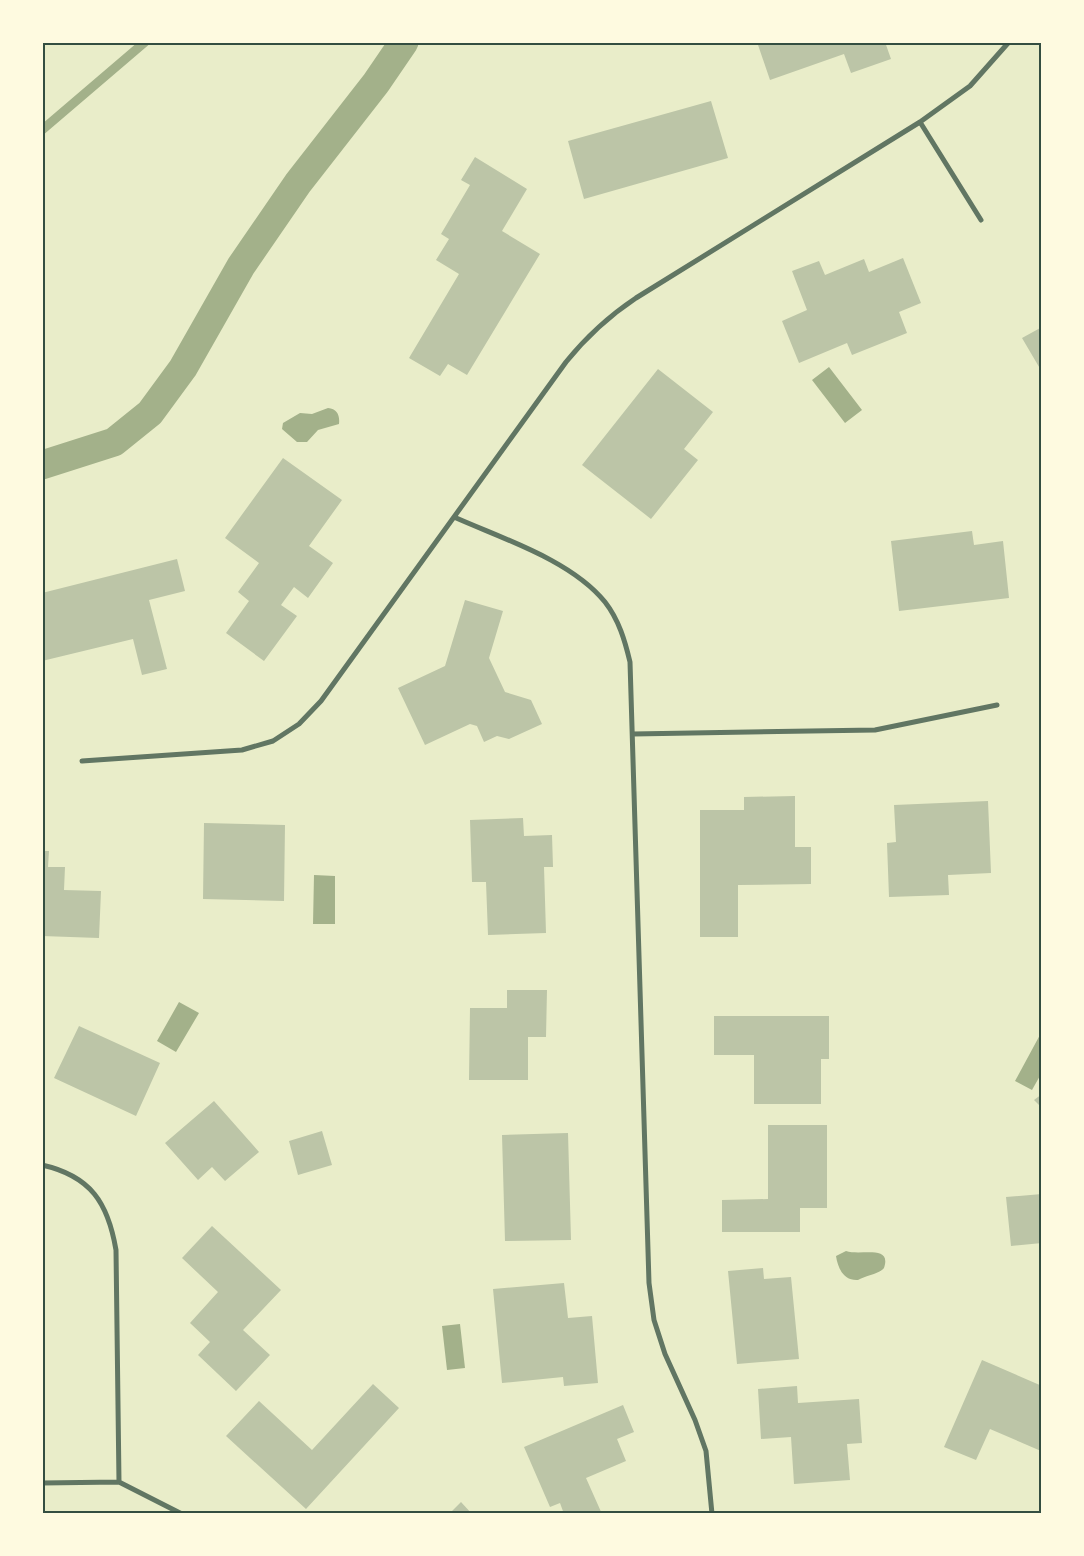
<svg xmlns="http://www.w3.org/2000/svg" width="1084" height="1556" viewBox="0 0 1084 1556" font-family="Lato,sans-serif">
<rect width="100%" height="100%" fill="#e9edc9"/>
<path fill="#a3b18a" d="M829,367l33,43 -17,13 -33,-43z
M328,408c9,1 12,7 11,16l-21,6 -11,12h-10l-15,-13 1,-6 17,-10 12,1z
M314,875l21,1v48h-22z
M179,1002l20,11 -23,39 -19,-11z
M1041,1033v41l-9,16 -17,-9z
M846,1251c15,5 46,-7 38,17 -5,6 -17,7 -26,12 -14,1 -20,-11 -22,-24z
M460,1324l5,44 -18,2 -5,-44z"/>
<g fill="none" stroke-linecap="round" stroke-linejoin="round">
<path stroke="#a3b18a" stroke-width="9" d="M42,130l103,-88"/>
<path stroke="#a3b18a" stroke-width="29" d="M42,465l72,-23 36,-29 33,-45 58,-102 57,-83 78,-100 28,-41"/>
</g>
<path fill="#bcc5a7" d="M757,42h128l6,17 -40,14 -7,-19 -74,26z
M711,101l17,57 -144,41 -16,-58z
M475,157l52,32 -25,42 38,23 -73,121 -19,-11 -8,12 -31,-18 50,-84 -23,-14 13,-21 -8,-5 29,-49 -9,-5z
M903,258l18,45 -22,9 8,21 -55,22 -5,-12 -48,20 -17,-42 25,-11 -15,-39 27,-10 6,14 39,-16 5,13z
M1042,327v45l-20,-34z
M658,369l55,43 -29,37 14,11 -47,59 -69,-54z
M283,458l59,42 -33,46 24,17 -25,35 -14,-11 -13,18 16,11 -33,45 -38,-28 23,-32 -11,-9 21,-29 -34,-25z
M972,531l2,14 29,-4 6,57 -110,13 -8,-70z
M177,559l8,32 -36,9 18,69 -25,6 -9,-36 -91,22v-68z
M465,600l38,11 -14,47 16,34 26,8 11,24 -33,15 -12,-3 -13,6 -7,-16 -7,-2 -45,21 -27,-57 47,-22z
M795,796v51h16v37l-73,1v52h-38v-127h44v-13z
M988,801l3,72 -43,2 1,20 -60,2 -2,-54 9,-1 -2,-37z
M523,818l1,18 28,-1 1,32h-9l2,66 -58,2 -2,-53h-14l-2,-62z
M204,823l81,2 -1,76 -81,-2z
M42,851h7l-1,16h17l-1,23 37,1 -2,47 -57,-2z
M507,990h40l-1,47h-18v43h-59l1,-72h37z
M714,1016h115v43h-8v45h-67v-49h-40z
M79,1026l81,37 -24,53 -82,-38z
M1042,1094v14l-8,-8z
M214,1101l45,51 -34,29 -13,-14 -14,13 -33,-37z
M768,1125h59v83h-27v24h-78v-32l46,-1z
M322,1131l10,34 -34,10 -9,-34z
M568,1133l3,107 -66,1 -3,-106z
M1042,1194v49l-31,3 -5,-49z
M212,1226l69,64 -38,40 27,25 -34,36 -38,-36 12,-13 -20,-19 28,-31 -36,-34z
M763,1268l1,11 27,-2 8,82 -62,5 -9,-93z
M564,1283l4,35 24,-2 6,67 -34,3 -1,-9 -61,6 -9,-94z
M982,1360l60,26 -1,65 -51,-22 -14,31 -32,-13z
M373,1384l26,24 -93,101 -80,-73 33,-35 53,49z
M797,1386l1,17 61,-4 3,44 -15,1 3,36 -56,4 -3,-47 -30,2 -3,-50z
M623,1405l11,27 -17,7 9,22 -40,17 16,36h-38l-4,-11 -10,4 -26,-60z
M461,1502l11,12h-23z"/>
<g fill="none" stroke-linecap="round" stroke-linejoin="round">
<path stroke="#617663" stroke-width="5" d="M920,122l61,98
M454,517c49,22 117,43 151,85 14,18 20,39 25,60l19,621 5,37 11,34 30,66 11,31 6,63
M633,734l242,-4 122,-25
M82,761l160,-11 31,-9 26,-17 22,-23 245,-339c21,-26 43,-46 70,-64l284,-176 50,-36 39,-44
M42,1165c49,11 66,38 74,85l3,232 -77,1
M119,1482l63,32"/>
</g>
<rect width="1084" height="1556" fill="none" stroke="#fefae0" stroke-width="88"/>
<rect x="44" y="44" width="996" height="1468" fill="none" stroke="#344e41" stroke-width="2"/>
</svg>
